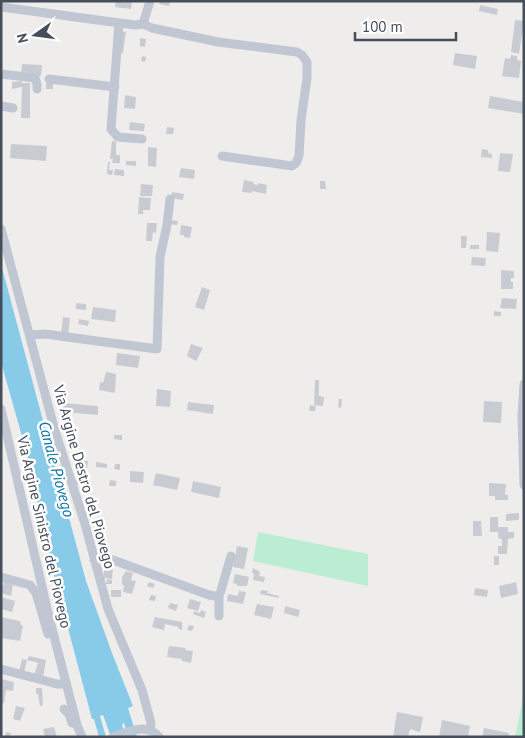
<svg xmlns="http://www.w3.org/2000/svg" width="525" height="738" viewBox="0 0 525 738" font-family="'PT Sans',sans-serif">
<rect width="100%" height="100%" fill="#efedec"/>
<path fill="#bbedd3" d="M258,532l110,22v32l-115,-25z
M524,694v43h-9z"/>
<path fill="#88cbe9" d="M1,264l85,317 26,72 21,53 -5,2 9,29h-9l-4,-14 -2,1 3,13h-14l-8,-22 -3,1 6,21h-7l-5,-18h-2l-46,-174 -19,-91 -26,-92z"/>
<path fill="#c9cbd2" d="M116,1h16l-1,8 -16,-2z
M160,1h10l-1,5 -10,-2z
M480,5l18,4 -1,6 -18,-4z
M515,20l9,1 -5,33 -8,-2z
M120,31l6,1 -3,21 -4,-1z
M140,38l6,1 -1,8 -5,-1z
M455,53l22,3 -2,13 -22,-4z
M511,55l6,1v4l4,1 -2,17 -17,-2 3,-18 5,1z
M142,56l4,1 -1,5 -4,-1z
M22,64l20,1 -1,11 -20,-1z
M22,81v2h8v35h-9l1,-31 -10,2v-7z
M46,83h7v6h-7z
M125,95l11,2 -1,12 -11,-1z
M490,96l34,6v12l-36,-6z
M130,122l15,2 -1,7 -15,-1z
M167,127l7,1 -1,6h-7z
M112,141h4v14h4v8h-8l1,-4h-3z
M11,144l36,2 -1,15 -36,-3z
M148,147l9,1 -1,19 -8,-1z
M482,149l6,1v3l4,1v4l-11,-1z
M500,153l13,1 -3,18 -12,-1z
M126,161h10v5l-10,-1z
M108,162h2l-1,8h4l-1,5 -5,-1z
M181,168l14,2 -1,9 -15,-2z
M115,169l9,1v6l-10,-1z
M244,180l10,2 -1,2 5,1v-2l9,2 -1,9 -14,-3v2l-10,-1z
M320,181h5l1,8h-6z
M141,184l12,1 -1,11h-12z
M172,192l12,2 -1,6 -12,-2z
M139,197l12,1 -1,12h-7v4h-5z
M169,220l9,1 -1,4 -9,-1z
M147,223h10l-1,10 -3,-1 -1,9h-6z
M181,225l11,2 -2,11 -6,-1v-2h-4z
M487,232l13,1 -2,19 -12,-1z
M461,236h6l-1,12h-5z
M470,245h9v4h-9z
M472,257l14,1 -1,8 -14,-1z
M501,270l13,1v7h-3v4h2v7h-12z
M202,287l8,3 -6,20 -9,-3z
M502,298l15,1 -1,10 -16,-1z
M76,303l10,1v6l-10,-1z
M93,307l23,3 -1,12 -24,-3z
M494,311l7,1v4h-7z
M63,317l7,1 -2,18 -7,-1z
M79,319l10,2 -1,5 -10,-2z
M191,344l12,4 -7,13 -9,-5z
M117,353l23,3 -2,12 -22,-3z
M106,372l10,2 -1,19 -16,-3 1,-8 3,1z
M315,380h4v16l5,1 -1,9 -9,-1z
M157,389l14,2 -1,16 -14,-1z
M339,399h3l-1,9 -3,-1z
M484,401l18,1 -1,21 -18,-1z
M188,402l26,3 -1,9 -26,-4z
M63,403l35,3v9l-36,-3z
M310,405l6,1 -1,5h-6z
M62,416l9,1 -1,13h-9z
M114,435h8v5l-8,-1z
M82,460l6,1 -4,25 -9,-1z
M96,462l11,2v4l-11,-1z
M115,464h5v6l-6,-1z
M130,471l14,1 -1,11 -13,-1z
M156,473l24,5 -3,12 -24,-5z
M110,480l6,1v5h-7z
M193,481l28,6 -2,11 -28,-6z
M489,483l17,1 -1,11h3v5h-13v-4h-6z
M519,513v7l-13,1v-7z
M490,517h8v10h10v5h6v6l-6,1 -1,15h-9v-8h4v-7l-4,-1v-6h-8z
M473,521h8l1,15h-9z
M237,546l11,2 -4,21 -11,-2z
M494,556h5v9h-5z
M105,566l8,1 -1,12 -9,-1z
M253,568l7,4 -1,4 6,1 -1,5 -11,-2 1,-6 -2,-1z
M126,571l7,2 -2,7 5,1 -4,13 -9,-2 1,-7h-2v-8z
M235,574l14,3 -2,9h-10v-2l-4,-1z
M107,579l5,1v4h-6z
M4,582l9,3 -2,11 -10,-3v-9l2,1z
M149,582l6,2 -2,4 -6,-2z
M516,582l2,12 -17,4 -2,-12z
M475,588l13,2 -1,7 -13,-2z
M111,590h10v7h-10z
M261,590l7,1 -1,2 12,3v2l-19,-4z
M239,591l7,1 -3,12 -16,-3 1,-7 10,2z
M151,595l5,1 -1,5 -6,-1z
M1,597l14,4 -3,11 -11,-3z
M190,599l11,3 -3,9 -11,-3z
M170,603l8,2 -2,6 -8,-3z
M257,604l17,3 -3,12 -17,-4z
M285,606l15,4 -2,7 -14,-4z
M201,610l5,2 -2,6 -11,-4 1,-3 6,2z
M1,617l19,4 1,4 2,1 -3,15 -19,-3z
M155,617l27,5v8l-4,-1 1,-2 -14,-3 -1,6 -12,-3z
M189,625l5,1 -2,5 -5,-1z
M169,646l17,2 -1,2 8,1 -2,12 -9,-2v-2l-15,-2z
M29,656l17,4 -3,18 -9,-2 4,-13 -11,-3z
M22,659l5,1 -3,13 -5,-1z
M1,679l13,3 -1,9 -7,-1 -2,13h-3z
M36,688h6l1,17 -3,1 -2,-12h-2z
M16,706l9,2 -5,13 -7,-2z
M397,712l26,5 -3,15 -10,-3 -2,8h-15z
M442,720l28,6 -2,11h-29z
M54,727l3,10h-12l-2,-8z
M484,728l25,5 -1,4h-26z
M6,732l5,1 -1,4h-5z"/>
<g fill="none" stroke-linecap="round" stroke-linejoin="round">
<path stroke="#c0c7d2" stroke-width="9" d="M1,7l134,18 8,-1 7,-23
M119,23l-8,106 7,8 24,2
M143,24l9,4 66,14 79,10 5,3 5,7v16l-6,42 -2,36 -3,7 -4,3 -70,-10
M1,74l34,4 2,6v5
M49,79l66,8
M1,106l12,2
M1,229l54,202 30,93 23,85 34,81 9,33 -1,6
M31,335l14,-1 112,15 3,-92 7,-32 3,-26
M524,384l-2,32 2,69
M1,409l48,208 28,108 5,12
M94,560l8,-2 11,2 96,35 10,2 12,-41
M1,577l29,8 6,8 12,41
M219,597v19
M1,669l56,15h9
M64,709l5,5 3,9
M113,737c15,-5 33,-15 46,0"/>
</g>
<g text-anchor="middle" stroke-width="5" stroke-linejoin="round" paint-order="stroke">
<g font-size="15" fill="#454e59" stroke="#fff">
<text transform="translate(84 477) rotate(74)" y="5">Via Argine Destro del Piovego</text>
<text transform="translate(44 532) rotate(77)" y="5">Via Argine Sinistro del Piovego</text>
</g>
<g font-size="16" font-style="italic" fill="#0f74a3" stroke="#fff">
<text transform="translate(57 469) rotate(75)" y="6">Canale Piovego</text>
</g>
</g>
<rect width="525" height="738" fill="none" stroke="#454e59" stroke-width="5"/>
<g transform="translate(35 35) rotate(256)" stroke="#ffffff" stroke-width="4" paint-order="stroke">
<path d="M0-4L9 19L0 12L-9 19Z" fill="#454e59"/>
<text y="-8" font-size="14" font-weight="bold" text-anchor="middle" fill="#454e59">N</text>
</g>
<path d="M355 32v8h101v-8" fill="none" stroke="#454e59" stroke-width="2.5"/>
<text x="362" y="32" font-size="15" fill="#454e59" stroke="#ffffff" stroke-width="4" paint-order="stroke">100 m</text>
</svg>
